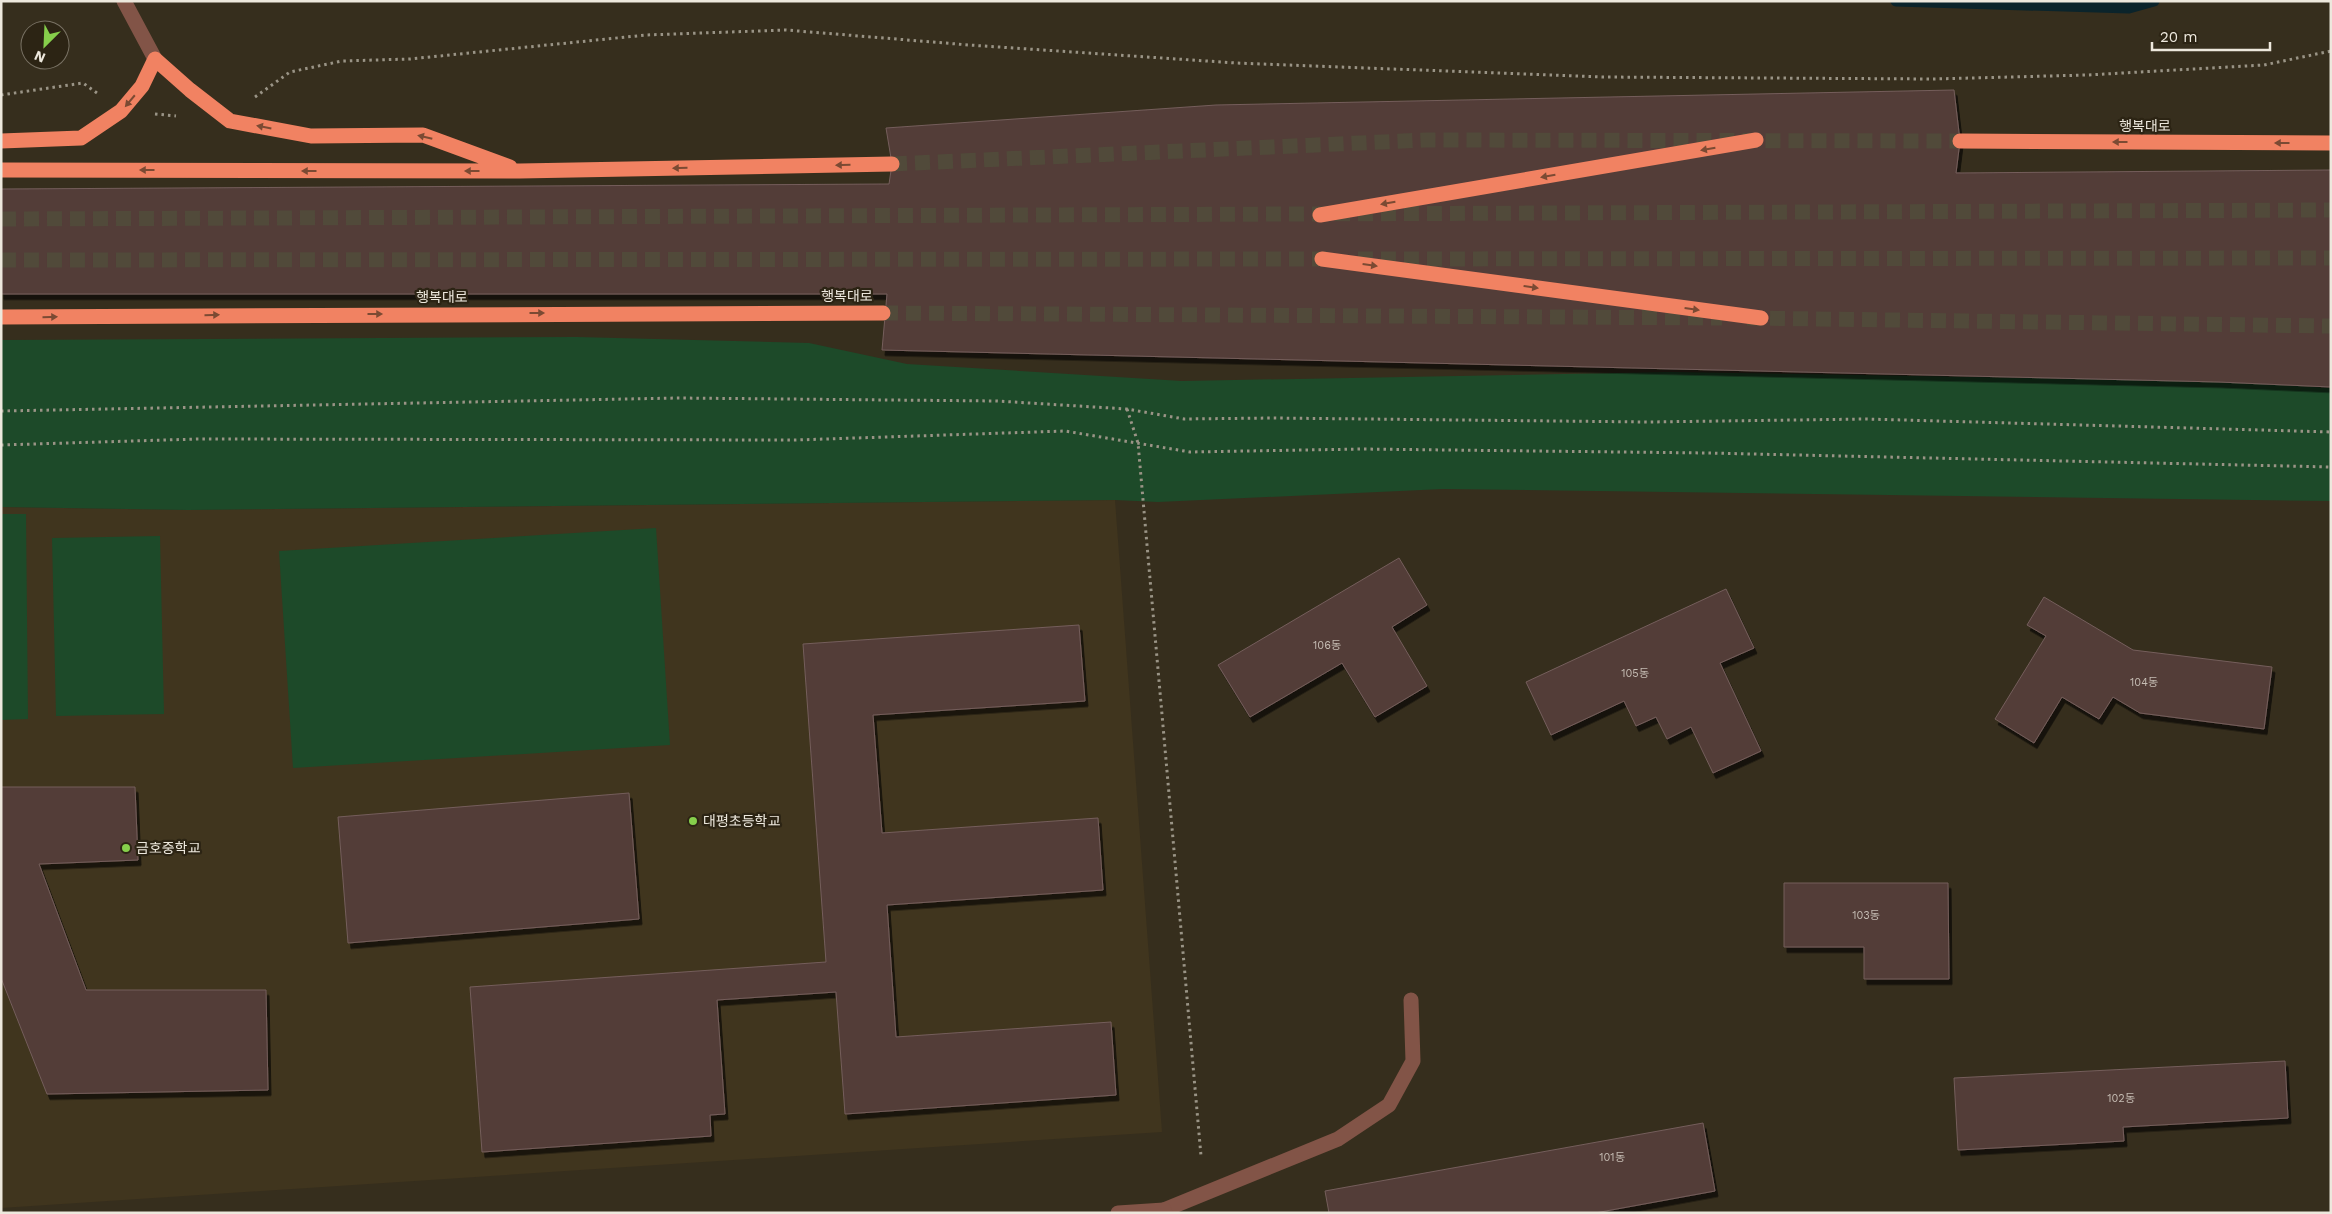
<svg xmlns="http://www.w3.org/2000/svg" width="2332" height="1214" viewBox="0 0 2332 1214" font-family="'Work Sans','Noto Sans KR',sans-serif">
<defs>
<filter id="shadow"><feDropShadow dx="3" dy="5.5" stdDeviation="0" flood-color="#0009"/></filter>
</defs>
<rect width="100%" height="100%" fill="#362e1d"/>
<path fill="#40351e" d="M1115,500l47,632 -1161,76v-701l187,3z"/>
<path fill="#1d4a29" d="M577,337l232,6 98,21 275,17 489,-9 544,9 116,7v113l-888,-12 -285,13 -43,-2 -927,10 -187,-3v-167z
M1,514h25l2,205 -27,1z
M656,528l14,217 -377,23 -14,-217z
M160,536l4,178 -108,2 -4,-178z"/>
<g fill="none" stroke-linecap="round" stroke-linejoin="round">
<path stroke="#0b242b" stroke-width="11" d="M1896,1l233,7 25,-7"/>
</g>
<path fill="#523d39" stroke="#755e5b" filter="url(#shadow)" d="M1954,90l6,51 -4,32 375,-3v217l-112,-5 -1337,-32 5,-56h-886v-105l888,-5 3,-20 -6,-36 330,-23z
M1399,558l28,47 -35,22 35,59 -52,31 -33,-54 -92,54 -32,-52z
M1726,589l28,59 -34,15 41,88 -48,22 -22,-46 -24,12 -11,-22 -20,9 -12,-25 -73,34 -25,-53z
M2044,597l89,53 139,17 -8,62 -124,-16 -27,-16 -14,22 -37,-22 -28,46 -39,-24 51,-83 -19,-11z
M1079,625l6,76 -212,14 9,118 216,-15 5,72 -216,15 9,132 215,-15 5,73 -271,19 -9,-122 -119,8 8,114 -15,1 1,21 -229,16 -12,-165 356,-25 -23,-318z
M1,787h134l3,73 -99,4 47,126h180l2,100 -221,4 -46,-116z
M629,793l10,126 -291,24 -10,-126z
M1784,883h164l1,96h-85v-32h-80z
M2285,1061l3,57 -165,9 1,14 -166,9 -4,-72z
M1703,1123l12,68 -120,22h-266l-4,-22z"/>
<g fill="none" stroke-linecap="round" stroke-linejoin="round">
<path stroke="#514a3a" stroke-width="15" stroke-dasharray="15 8" stroke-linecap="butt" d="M892,164l534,-24 534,1
M1,219l2330,-9
M1358,259l973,-1
M1,260l1334,-1
M883,313l839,5
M1747,318l584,8"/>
<path stroke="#9a9486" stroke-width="3" stroke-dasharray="2.5 4" stroke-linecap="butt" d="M1,95l82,-12 14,10
M255,97l35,-25 52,-11 68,-2 236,-24 140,-5 183,15 267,18 366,14 330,2 155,-4 177,-10 67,-14
M155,114l21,2
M1127,409l11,34 63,713
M1,411l677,-13 319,3 130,8 57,10 88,-1 377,4 218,-3 464,13
M1,445l197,-6 598,1 269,-9 125,21 172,-3 346,4 623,14"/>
<path stroke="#825447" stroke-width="15" d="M1164,1210l174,-71 51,-34 24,-44 -2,-61"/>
<path stroke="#825447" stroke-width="15" d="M124,1l31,58
M1118,1213l46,-3 1,3"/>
<path stroke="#f18262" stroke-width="15" d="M1,141l80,-3 40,-27 21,-25 13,-27 35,31 40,31 81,15 112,-1 87,32
M1960,141l371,2
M1,170l519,1 372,-7
M1320,215l436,-75
M1322,259l439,59
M1,317l882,-4"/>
</g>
<defs><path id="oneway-solid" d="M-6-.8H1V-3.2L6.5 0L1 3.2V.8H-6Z" transform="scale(1.25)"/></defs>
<g fill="#7b4a33">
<use href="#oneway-solid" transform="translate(130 101) rotate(130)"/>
<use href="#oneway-solid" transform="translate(264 127) rotate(-169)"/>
<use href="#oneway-solid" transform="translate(425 137) rotate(-167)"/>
<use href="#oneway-solid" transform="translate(2120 142) rotate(-180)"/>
<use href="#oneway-solid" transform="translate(2282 143) rotate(-180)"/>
<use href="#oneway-solid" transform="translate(1708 149) rotate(170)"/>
<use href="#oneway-solid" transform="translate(843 165) rotate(179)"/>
<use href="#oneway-solid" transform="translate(680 168) rotate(179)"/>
<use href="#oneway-solid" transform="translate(147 170) rotate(-180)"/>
<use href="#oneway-solid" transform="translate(309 171) rotate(-180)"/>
<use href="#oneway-solid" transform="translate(472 171) rotate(-180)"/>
<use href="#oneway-solid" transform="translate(1548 176) rotate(170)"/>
<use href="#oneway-solid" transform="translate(1388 203) rotate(170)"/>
<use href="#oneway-solid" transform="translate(1370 265) rotate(8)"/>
<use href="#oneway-solid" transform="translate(1531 287) rotate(8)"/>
<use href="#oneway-solid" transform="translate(1692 309) rotate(8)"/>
<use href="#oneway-solid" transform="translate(537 313)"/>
<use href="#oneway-solid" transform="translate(375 314)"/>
<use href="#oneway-solid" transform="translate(212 315) rotate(-1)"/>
<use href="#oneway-solid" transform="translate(50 317) rotate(-1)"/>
</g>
<g fill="#86cf4b" stroke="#2c2414" stroke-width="2">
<circle cx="693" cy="821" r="5"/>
<circle cx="126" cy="848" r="5"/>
</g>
<g text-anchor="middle" stroke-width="4.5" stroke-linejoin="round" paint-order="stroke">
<g font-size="11" fill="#c6bdb4">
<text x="1327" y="649">106동</text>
<text x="1635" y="677">105동</text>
<text x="2144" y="686">104동</text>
<text x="1866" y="919">103동</text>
<text x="2121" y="1102">102동</text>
<text x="1612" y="1161">101동</text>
</g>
<g font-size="14" fill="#ede8dd" stroke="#2c2414">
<text x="2145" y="131">행복대로</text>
<text x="847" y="301">행복대로</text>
<text x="442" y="302">행복대로</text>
</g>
<g font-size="14" fill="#ede8dd" stroke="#2c2414" text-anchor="start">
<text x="703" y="826">대평초등학교</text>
<text x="136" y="853">금호중학교</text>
</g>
</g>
<rect width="2332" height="1214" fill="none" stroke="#ede8dd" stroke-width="5"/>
<g transform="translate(45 45) rotate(204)"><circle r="24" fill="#2c2414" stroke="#797264"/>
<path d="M0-4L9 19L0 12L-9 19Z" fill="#86cf4b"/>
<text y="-8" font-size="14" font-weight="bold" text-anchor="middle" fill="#ede8dd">N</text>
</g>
<path d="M2152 42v8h118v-8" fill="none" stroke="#ede8dd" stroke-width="2.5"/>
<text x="2160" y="42" font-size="15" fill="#ede8dd" stroke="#2c2414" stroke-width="4" paint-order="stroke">20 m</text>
</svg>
